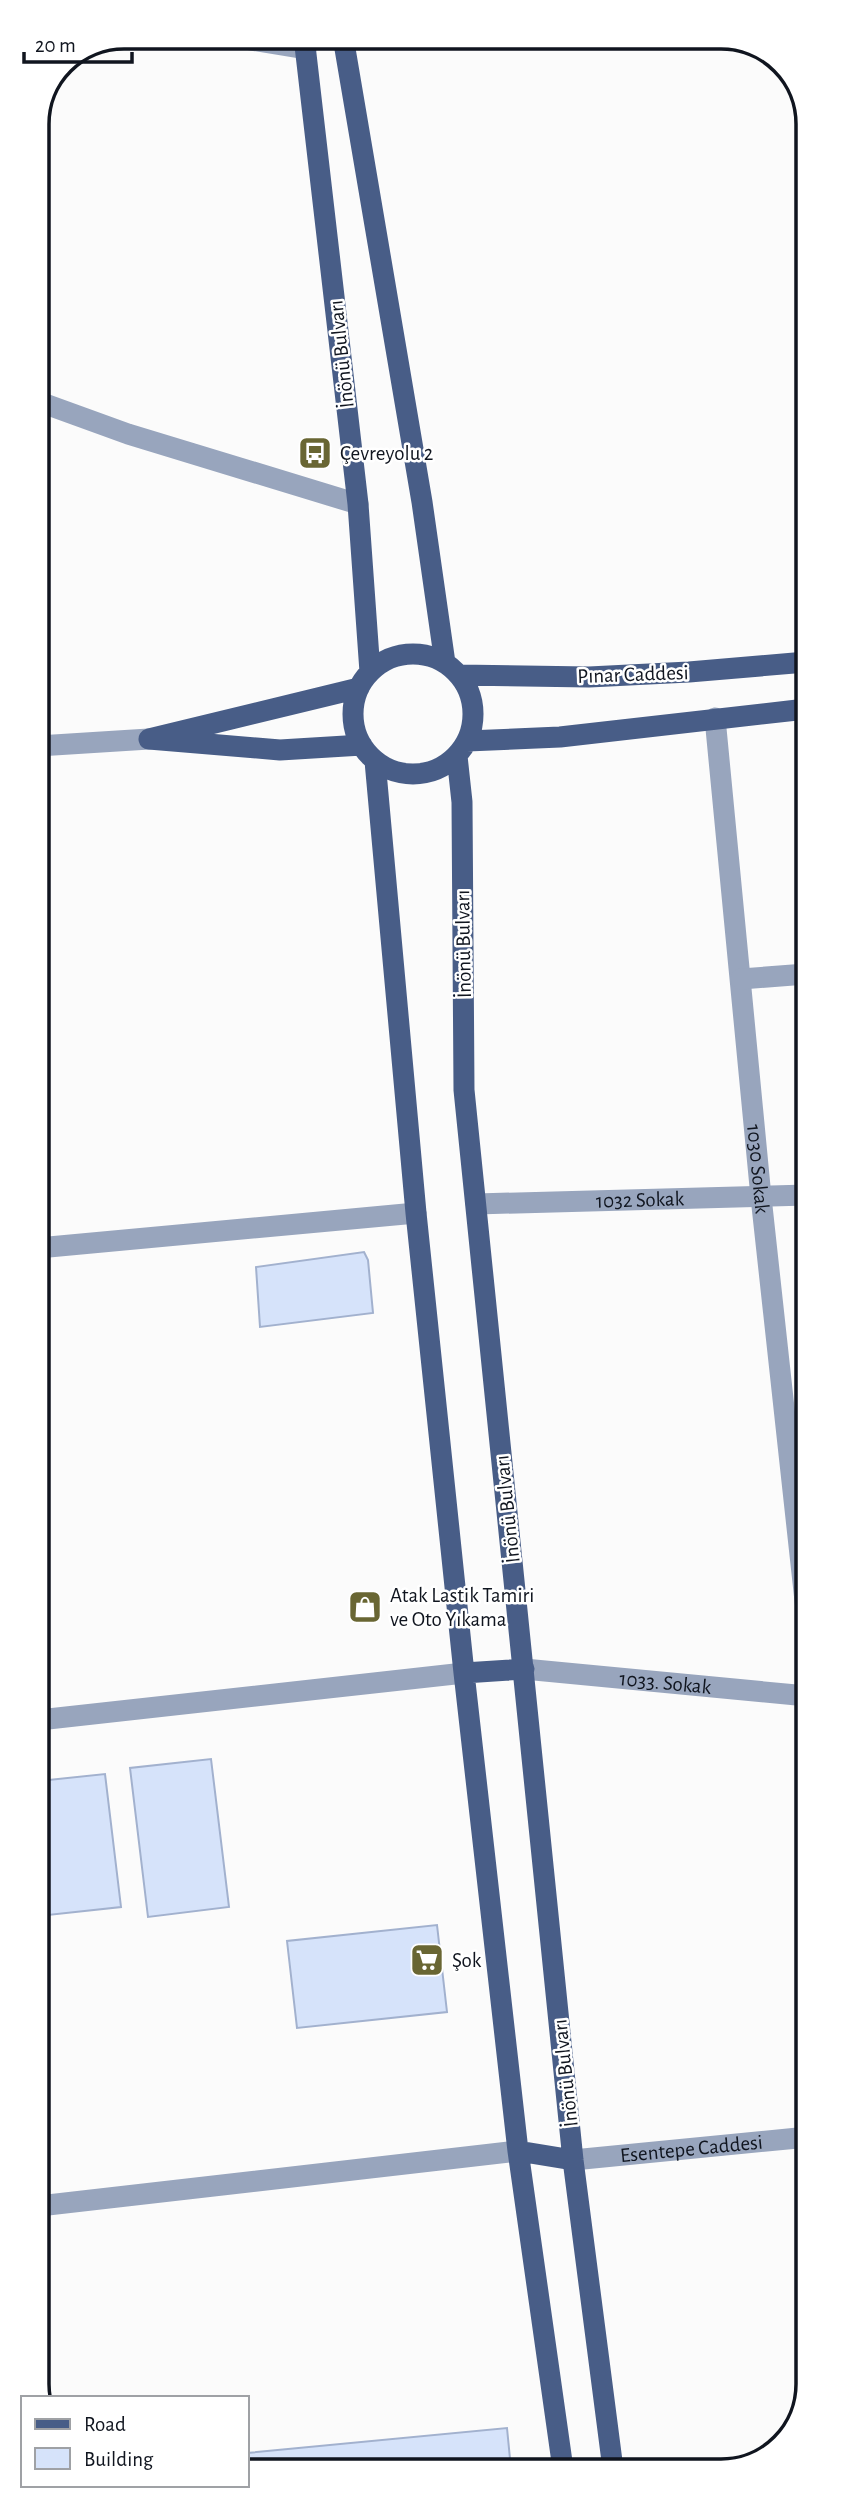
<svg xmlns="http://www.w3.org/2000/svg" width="845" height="2508" viewBox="0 0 845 2508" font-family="'Alegreya Sans',sans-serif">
<rect width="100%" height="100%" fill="#fbfbfb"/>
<path fill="#d6e3fa" stroke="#a2b1ce" stroke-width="2" d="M364,1252l4,8 5,53 -113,14 -4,-60z
M211,1759l18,148 -81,10 -18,-149z
M105,1774l16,133 -82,9v-135z
M437,1925l10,87 -150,16 -10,-87z
M507,2428l4,41 -264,1v-17z"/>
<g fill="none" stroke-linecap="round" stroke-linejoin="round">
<g stroke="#98a5bd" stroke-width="21">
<path d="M233,37l73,12"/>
<path d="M37,401l91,33 230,70"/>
<path id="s1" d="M715,718l46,479 46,422"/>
<path d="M38,746l111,-7"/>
<path d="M741,979l65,-5"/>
<path id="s2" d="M476,1204l331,-9"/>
<path d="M38,1248l378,-35"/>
<path id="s3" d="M524,1669l283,27"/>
<path d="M39,1720l425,-47"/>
<path id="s4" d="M573,2160l235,-23"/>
<path d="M39,2206l479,-55"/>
</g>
<path stroke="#485d87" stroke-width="21" d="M304,37l54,467 12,168
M343,37l79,465 23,161
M353 714a60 60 0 1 1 120 0a60 60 0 1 1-120 0Z
M459,675l130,2 100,-5 117,-10
M359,688l-210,51 131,11 82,-5
M467,741l93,-4 246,-28
M457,756l5,46 2,288 109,1070 40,309
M375,761l41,452 48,460 54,478 45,318
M464,1673l60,-4
M518,2151l55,9"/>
</g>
<defs>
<symbol id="bus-square" viewBox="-11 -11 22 22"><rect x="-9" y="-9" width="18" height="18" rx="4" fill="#696633" stroke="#fff"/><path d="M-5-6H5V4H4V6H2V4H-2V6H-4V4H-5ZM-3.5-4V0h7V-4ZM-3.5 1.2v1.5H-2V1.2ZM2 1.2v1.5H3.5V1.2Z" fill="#fff"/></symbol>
<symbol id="shop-square" viewBox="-11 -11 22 22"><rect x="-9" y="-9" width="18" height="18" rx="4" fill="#696633" stroke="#fff"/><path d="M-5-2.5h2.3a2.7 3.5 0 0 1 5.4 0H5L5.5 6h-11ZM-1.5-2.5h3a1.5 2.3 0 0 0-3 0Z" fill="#fff"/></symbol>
<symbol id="supermarket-square" viewBox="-11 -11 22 22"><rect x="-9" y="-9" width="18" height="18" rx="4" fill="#696633" stroke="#fff"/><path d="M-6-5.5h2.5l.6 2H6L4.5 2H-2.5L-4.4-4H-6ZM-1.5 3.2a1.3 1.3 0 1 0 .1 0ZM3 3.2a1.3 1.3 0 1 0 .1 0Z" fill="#fff"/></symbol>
</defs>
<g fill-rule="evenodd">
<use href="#bus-square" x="296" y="434" width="38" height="38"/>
<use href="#shop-square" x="346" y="1588" width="38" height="38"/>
<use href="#supermarket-square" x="408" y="1941" width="38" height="38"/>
</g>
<g text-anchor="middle" stroke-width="5" stroke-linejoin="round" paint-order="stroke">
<g font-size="21" fill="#10151f" stroke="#fff">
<text transform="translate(341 354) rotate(-96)" y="7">İnönü Bulvarı</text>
<text transform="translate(633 674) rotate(-2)" y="7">Pınar Caddesi</text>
<text transform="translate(463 944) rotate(-91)" y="7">İnönü Bulvarı</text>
<text dy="7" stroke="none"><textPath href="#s1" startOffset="453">1030 Sokak</textPath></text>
<text dy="7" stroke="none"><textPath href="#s2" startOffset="164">1032 Sokak</textPath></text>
<text transform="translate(507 1509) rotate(-96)" y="7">İnönü Bulvarı</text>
<text dy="7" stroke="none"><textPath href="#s3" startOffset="142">1033. Sokak</textPath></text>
<text transform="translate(565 2073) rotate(-96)" y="7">İnönü Bulvarı</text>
<text dy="7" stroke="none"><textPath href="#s4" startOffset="119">Esentepe Caddesi</textPath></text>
</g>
<g font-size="21" fill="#10151f" stroke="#fff" text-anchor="start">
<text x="340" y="460">Çevreyolu 2</text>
<text x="390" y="1602">Atak Lastik Tamiri<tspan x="390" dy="24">ve Oto Yıkama</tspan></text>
<text x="452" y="1967">Şok</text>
</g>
</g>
<path d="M0 0H845V2508H0ZM124 49H721A75 75 0 0 1 796 124V2384A75 75 0 0 1 721 2459H124A75 75 0 0 1 49 2384V124A75 75 0 0 1 124 49Z" fill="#fff" fill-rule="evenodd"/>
<path fill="none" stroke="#10151f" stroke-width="3.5" d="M124 49H721A75 75 0 0 1 796 124V2384A75 75 0 0 1 721 2459H124A75 75 0 0 1 49 2384V124A75 75 0 0 1 124 49Z"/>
<rect x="21" y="2396" width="228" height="91" fill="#ffffff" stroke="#9fa1a5" stroke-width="2"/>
<rect x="35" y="2419" width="35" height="10" fill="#485d87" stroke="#9fa1a5" stroke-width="2"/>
<text x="84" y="2431" font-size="21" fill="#10151f">Road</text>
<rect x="35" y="2448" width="35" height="21" fill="#d6e3fa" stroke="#9fa1a5" stroke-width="2"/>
<text x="84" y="2466" font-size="21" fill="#10151f">Building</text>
<path d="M24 52v10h108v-10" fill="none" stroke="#10151f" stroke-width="3.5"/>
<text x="35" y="52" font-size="21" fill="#10151f" stroke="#ffffff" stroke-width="5" paint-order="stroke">20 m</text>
</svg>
